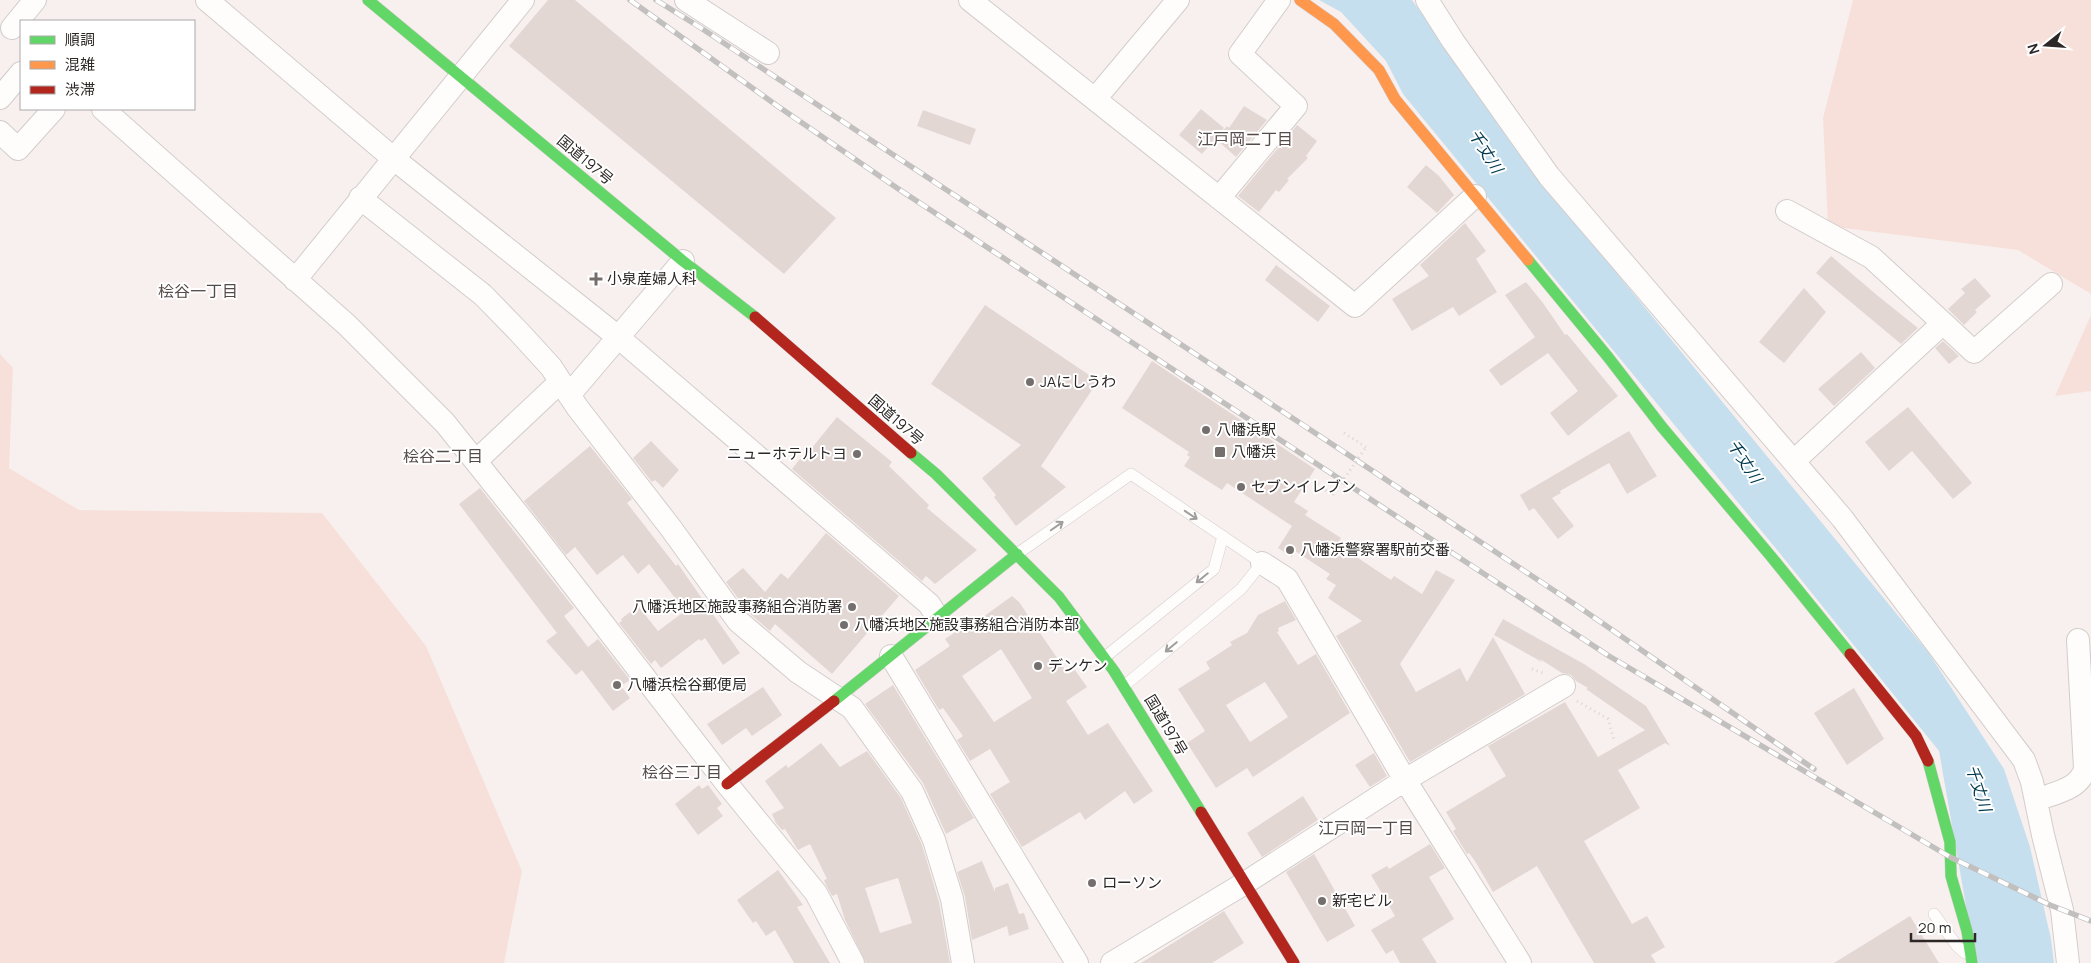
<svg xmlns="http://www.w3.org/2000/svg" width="2091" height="963" viewBox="0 0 2091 963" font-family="Manrope,'Noto Sans JP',sans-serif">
<rect width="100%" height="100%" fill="#f8f0ee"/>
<path fill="#f7e0da" d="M1853,0h238v294l-73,-44 -190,-24 -5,-108z
M2091,315v76l-36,5z
M0,354l13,14 -4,100 70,42 243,3 104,133 96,225 -18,92h-504z"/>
<path fill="#c5dfee" d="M1319,0h93l124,175 392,477 76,117 26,78 21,92 3,24h-78l-37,-212 -157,-195 -379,-462 -17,-33 -45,-49z"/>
<path fill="#e3d7d4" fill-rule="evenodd" d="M548,0h27l261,218 -52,56 -275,-228z
M1244,106l23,14 -31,37 -20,-18 11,-13 2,2z
M1201,109l23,19 -22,26 -23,-19z
M923,110l53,19 -6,16 -53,-19z
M1297,125l20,16 -11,15 2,2 -21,21 2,1 -10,12 -3,-2 -17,22 -21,-16z
M1426,165l13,11 15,19 -17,18 -30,-26z
M1465,223l21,28 -10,8 21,33 -38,24 -6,-9 -41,24 -20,-32 37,-23 -9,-11z
M1831,256l47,40 40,32 -17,16 -85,-71z
M1276,265l54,41 -12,16 -53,-42z
M1975,278l16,18 -16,14 2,2 -13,13 -16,-16 17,-16 -4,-4z
M1526,282l17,21 22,32 2,-1 51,62 -50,40 -18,-23 28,-22 -30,-38 -47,33 -12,-16 46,-33 -30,-42z
M1804,288l22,24 -42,51 -25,-21z
M985,305l113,76 -57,85 25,21 -50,39 -22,-29 2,-2 -14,-17 39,-33 -90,-61z
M1943,341l16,15 -10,8 -14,-16z
M1861,352l14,16 -41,38 -16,-17z
M1152,361l163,108 -21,33 14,9 -3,4 36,23 -4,6 54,36 3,-4 28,18 14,-24 19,10 -55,84 16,28 44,-24 7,14 26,-45 32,57 -115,68 -74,-126 26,-15 -34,-23 8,-13 -10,-6 4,-5 -35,-23 -3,6 -14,-9 14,-22 -65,-43 -5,7 -38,-24 6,-9 -3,-2 2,-3 -67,-44z
M1908,407l64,76 -19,16 -41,-48 -23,20 -24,-29z
M837,417l55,45 -3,4 40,39 -2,3 50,42 -42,34 -9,-8 -4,5 -130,-112 8,-10 2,1z
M1629,431l28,45 -30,18 -18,-31 -49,28 1,2 -9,5 22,28 -16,13 -24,-31 -5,3 -9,-16z
M651,441l28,29 -16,18 -8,-8 -3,2 -19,-24z
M590,446l42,53 -5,4 49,63 2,-2 62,89 -17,12 -18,-27 -4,3 -2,-2 -38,29 -6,-8 -4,4 -32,-41 3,-2 -1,-2 17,-13 20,25 27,-20 -36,-47 -11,10 -15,-19 -26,20 -22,-28 -9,8 -42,-54z
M480,488l94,120 -10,8 24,31 10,-8 32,41 -9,6 9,12 -17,13 -31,-41 -6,5 -30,-34 11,-8 -98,-129z
M826,533l73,63 -67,78 -57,-50 -5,7 -22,-19 -22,-30 17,-14 22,24 16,-19 7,6z
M1012,596l7,6 49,72 7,-4 12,17 -21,14 22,34 20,-12 45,68 -19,13 -9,-13 -40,29 -5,-8 -58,35 -32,-53 20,-12 -20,-33 -20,12 -13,-21 6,-4 -20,-28 -4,2 -24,-40 35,-24 -5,-7 18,-12 2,3zM1001,649l31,49 -38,24 -32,-46z
M1285,601l11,19 -18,8 1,3 -2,1 21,33 18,-11 34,59 -97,64 -6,-9 -31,20 -29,-45 18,-12 -27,-42 32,-20 -4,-7 26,-17 -2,-3 17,-9 11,-18zM1265,682l23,35 -38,25 -24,-37z
M1503,619l81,45 62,42 24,40 -5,-3 -47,27 22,38 -56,33 48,83 15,-8 18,31 -14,8 5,8h-62l-57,-97 -44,26 -18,-31 -6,-8 -2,1 -14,-23 3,-2 -10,-17 60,-36 -18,-30 77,-44 33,55 47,-27 -59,-41 2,-1 -12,-7 -5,-6 -9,-2 -22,-14 2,3 -48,-27z
M893,685l81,133 -28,16 -23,-51 -58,-79z
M763,687l19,28 -30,21 -6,-8 -24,17 -15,-21z
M1854,688l30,51 -37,26 -33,-52z
M821,743l19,24 27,-16 34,47 21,47 17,57 11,61h-84l-21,-43 -8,-26 -5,2 -7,-13 -1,-3 3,-1 -17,-35 -12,6 -13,-21 -3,1 -6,-7 -4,-9 12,-6 -19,-27 21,-16 2,3zM898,878l14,45 -32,10 -15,-45z
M1374,753l13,23 -17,11 -15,-22z
M699,785l3,4 6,-4 14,19 -5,4 6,8 -25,19 -23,-31z
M1303,796l15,24 -56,37 -15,-24z
M1430,844l15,24 -16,9 25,42 -32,20 15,24h-37l-7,-13 -7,4 -15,-24 24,-14 -24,-41 16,-9 2,3z
M1314,854l41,72 -28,16 -41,-70z
M982,861l13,31v-4l13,-5 11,31 5,-1 5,16 -20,7 -2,-10 -35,14 -7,-43 -8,-25z
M778,870l25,35 -6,2 33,56h-36l-19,-33 -9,6 -10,-15 -3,2 -16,-23z
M1224,911l20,32 -32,20h-71z
M1910,916l29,47h-105z"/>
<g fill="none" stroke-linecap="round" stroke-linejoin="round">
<defs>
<path id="lane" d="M1017,554l114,-80 131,89 -21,26 -117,97
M1105,657l109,-88 9,-33
M1934,914l23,32 8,7"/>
<path id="street" d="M207,0l187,159 224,178 311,267 9,14
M686,0l82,53
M970,0l385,306 120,-110
M1427,0l26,41 96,135 293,342 182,242 8,22 11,53 19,75 6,53
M12,28l23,-28
M0,98l21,-25
M1095,99l83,-99
M103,109l244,216 98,98 88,110 194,251 89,109 37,70
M0,132l18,17 36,-40
M360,198l123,97 36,37 32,35 26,40 93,120 68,94 60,51 54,36 60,83 22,49 18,59 11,64
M1219,198l77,-92 -56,-52 39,-54
M1787,211l84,46 72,66 -149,138
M295,280l228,-280
M1943,323l31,29 77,-68
M569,395l114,-134
M476,461l84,-79
M1262,563l25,16 118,201 115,183
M891,656l186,307
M2036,800c18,-7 45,-11 49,-32l-7,-128
M1112,963l133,-80 160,-103 159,-94"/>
<path id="fast" d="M368,0l315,261 72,56
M1528,260l80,97 54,70 107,127 81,100
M911,453l25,21 123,123 55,74 87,141
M834,701l183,-147
M1928,761l22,81 1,34 16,55 5,32"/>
<path id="slow" d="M1300,0l34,24 45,46 16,29 133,161"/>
<path id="jam" d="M755,317l156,136
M1850,654l66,82 12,25
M727,784l107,-83
M1201,812l93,151"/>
</defs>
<use href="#lane" stroke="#d2cdcb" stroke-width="12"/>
<use href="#street" stroke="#d2cdcb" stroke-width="24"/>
<use href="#fast" stroke="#d2cdcb" stroke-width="12"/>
<use href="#slow" stroke="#d2cdcb" stroke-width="12"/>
<use href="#jam" stroke="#d2cdcb" stroke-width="12"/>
<path stroke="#d9d6d6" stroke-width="3" stroke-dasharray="1 4" stroke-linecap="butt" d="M1344,433l22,14
M1309,479l24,16
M1750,497l26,-22
M1532,669l11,4
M1577,701l31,18 6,21"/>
<use href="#lane" stroke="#fefdfc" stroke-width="11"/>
<use href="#street" stroke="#fefdfc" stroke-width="22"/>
<use href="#fast" stroke="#63d668" stroke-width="11"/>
<use href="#slow" stroke="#ff974d" stroke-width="11"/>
<use href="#jam" stroke="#b3261e" stroke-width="11"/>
<defs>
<path id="rail" d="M630,0l146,105 121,83 712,468 341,201 100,48 41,16
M656,0l45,28 875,577 238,164"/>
</defs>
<use href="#rail" stroke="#c2c0bf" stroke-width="5.5"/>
<use href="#rail" stroke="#fff" stroke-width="4" stroke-dasharray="11" stroke-linecap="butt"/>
<path stroke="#d9d6d6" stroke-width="3" stroke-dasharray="1 4" stroke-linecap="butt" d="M1333,495l33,-48"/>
</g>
<defs><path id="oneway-shaft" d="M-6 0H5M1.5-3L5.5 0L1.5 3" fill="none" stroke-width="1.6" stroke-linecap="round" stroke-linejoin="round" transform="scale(1.25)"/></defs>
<g stroke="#a09d9c">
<use href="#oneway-shaft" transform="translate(1191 515) rotate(34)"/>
<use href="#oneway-shaft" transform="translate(1057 526) rotate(-35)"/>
<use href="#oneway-shaft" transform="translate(1202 578) rotate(141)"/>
<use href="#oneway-shaft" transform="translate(1171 647) rotate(140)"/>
</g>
<g fill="#746e6d" stroke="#fff" stroke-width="2">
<path d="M593.5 271.5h5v5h5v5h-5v5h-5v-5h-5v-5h5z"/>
<circle cx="1030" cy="382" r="5"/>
<circle cx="1206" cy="430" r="5"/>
<rect x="1214" y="446" width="12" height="12" rx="2.5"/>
<circle cx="857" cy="454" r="5"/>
<circle cx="1241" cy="487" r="5"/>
<circle cx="1290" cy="550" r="5"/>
<circle cx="852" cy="607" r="5"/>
<circle cx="844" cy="625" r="5"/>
<circle cx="1038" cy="666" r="5"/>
<circle cx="617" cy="685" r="5"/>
<circle cx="1092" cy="883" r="5"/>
<circle cx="1322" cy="901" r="5"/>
</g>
<g text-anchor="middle" stroke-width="4" stroke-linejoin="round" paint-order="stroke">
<g font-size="15" fill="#2d2827" stroke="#fff">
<text transform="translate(585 160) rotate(40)" y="5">国道197号</text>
<text transform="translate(896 420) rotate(41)" y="5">国道197号</text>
<text transform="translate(1166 725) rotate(59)" y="5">国道197号</text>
</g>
<g font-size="15" fill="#2d2827" stroke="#fff" text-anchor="start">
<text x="607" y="284">小泉産婦人科</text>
<text x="1040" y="387">JAにしうわ</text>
<text x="1216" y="435">八幡浜駅</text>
<text x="1231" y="457">八幡浜</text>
<text x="847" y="459" text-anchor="end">ニューホテルトヨ</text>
<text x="1251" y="492">セブンイレブン</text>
<text x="1300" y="555">八幡浜警察署駅前交番</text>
<text x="842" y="612" text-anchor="end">八幡浜地区施設事務組合消防署</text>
<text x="854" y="630">八幡浜地区施設事務組合消防本部</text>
<text x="1048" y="671">デンケン</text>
<text x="627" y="690">八幡浜桧谷郵便局</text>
<text x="1102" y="888">ローソン</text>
<text x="1332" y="906">新宅ビル</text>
</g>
<g font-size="16" fill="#554b48" stroke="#fff">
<text x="1245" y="145">江戸岡二丁目</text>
<text x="198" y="297">桧谷一丁目</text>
<text x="443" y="462">桧谷二丁目</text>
<text x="682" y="778">桧谷三丁目</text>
<text x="1366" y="834">江戸岡一丁目</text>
</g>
<g font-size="16" font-style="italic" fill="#00394f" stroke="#fff">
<text transform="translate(1486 151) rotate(58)" y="6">千丈川</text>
<text transform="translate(1745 461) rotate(57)" y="6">千丈川</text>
<text transform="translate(1979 788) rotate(72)" y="6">千丈川</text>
</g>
</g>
<rect x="20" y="20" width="175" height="90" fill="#ffffff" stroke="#aba9a9"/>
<rect x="30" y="36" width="25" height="8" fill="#63d668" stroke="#aba9a9"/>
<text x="65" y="45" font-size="15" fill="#2d2827">順調</text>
<rect x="30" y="61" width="25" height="8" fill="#ff974d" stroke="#aba9a9"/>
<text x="65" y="70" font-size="15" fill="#2d2827">混雑</text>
<rect x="30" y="86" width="25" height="8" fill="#b3261e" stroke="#aba9a9"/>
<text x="65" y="95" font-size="15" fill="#2d2827">渋滞</text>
<g transform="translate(2046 45) rotate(253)" stroke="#ffffff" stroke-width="4" paint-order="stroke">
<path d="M0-4L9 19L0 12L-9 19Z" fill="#2d2827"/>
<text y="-8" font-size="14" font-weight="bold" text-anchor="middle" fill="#2d2827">N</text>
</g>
<path d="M1911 933v8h64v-8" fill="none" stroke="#2d2827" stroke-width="2.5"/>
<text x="1918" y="933" font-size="15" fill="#2d2827" stroke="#ffffff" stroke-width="4" paint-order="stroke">20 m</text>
</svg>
